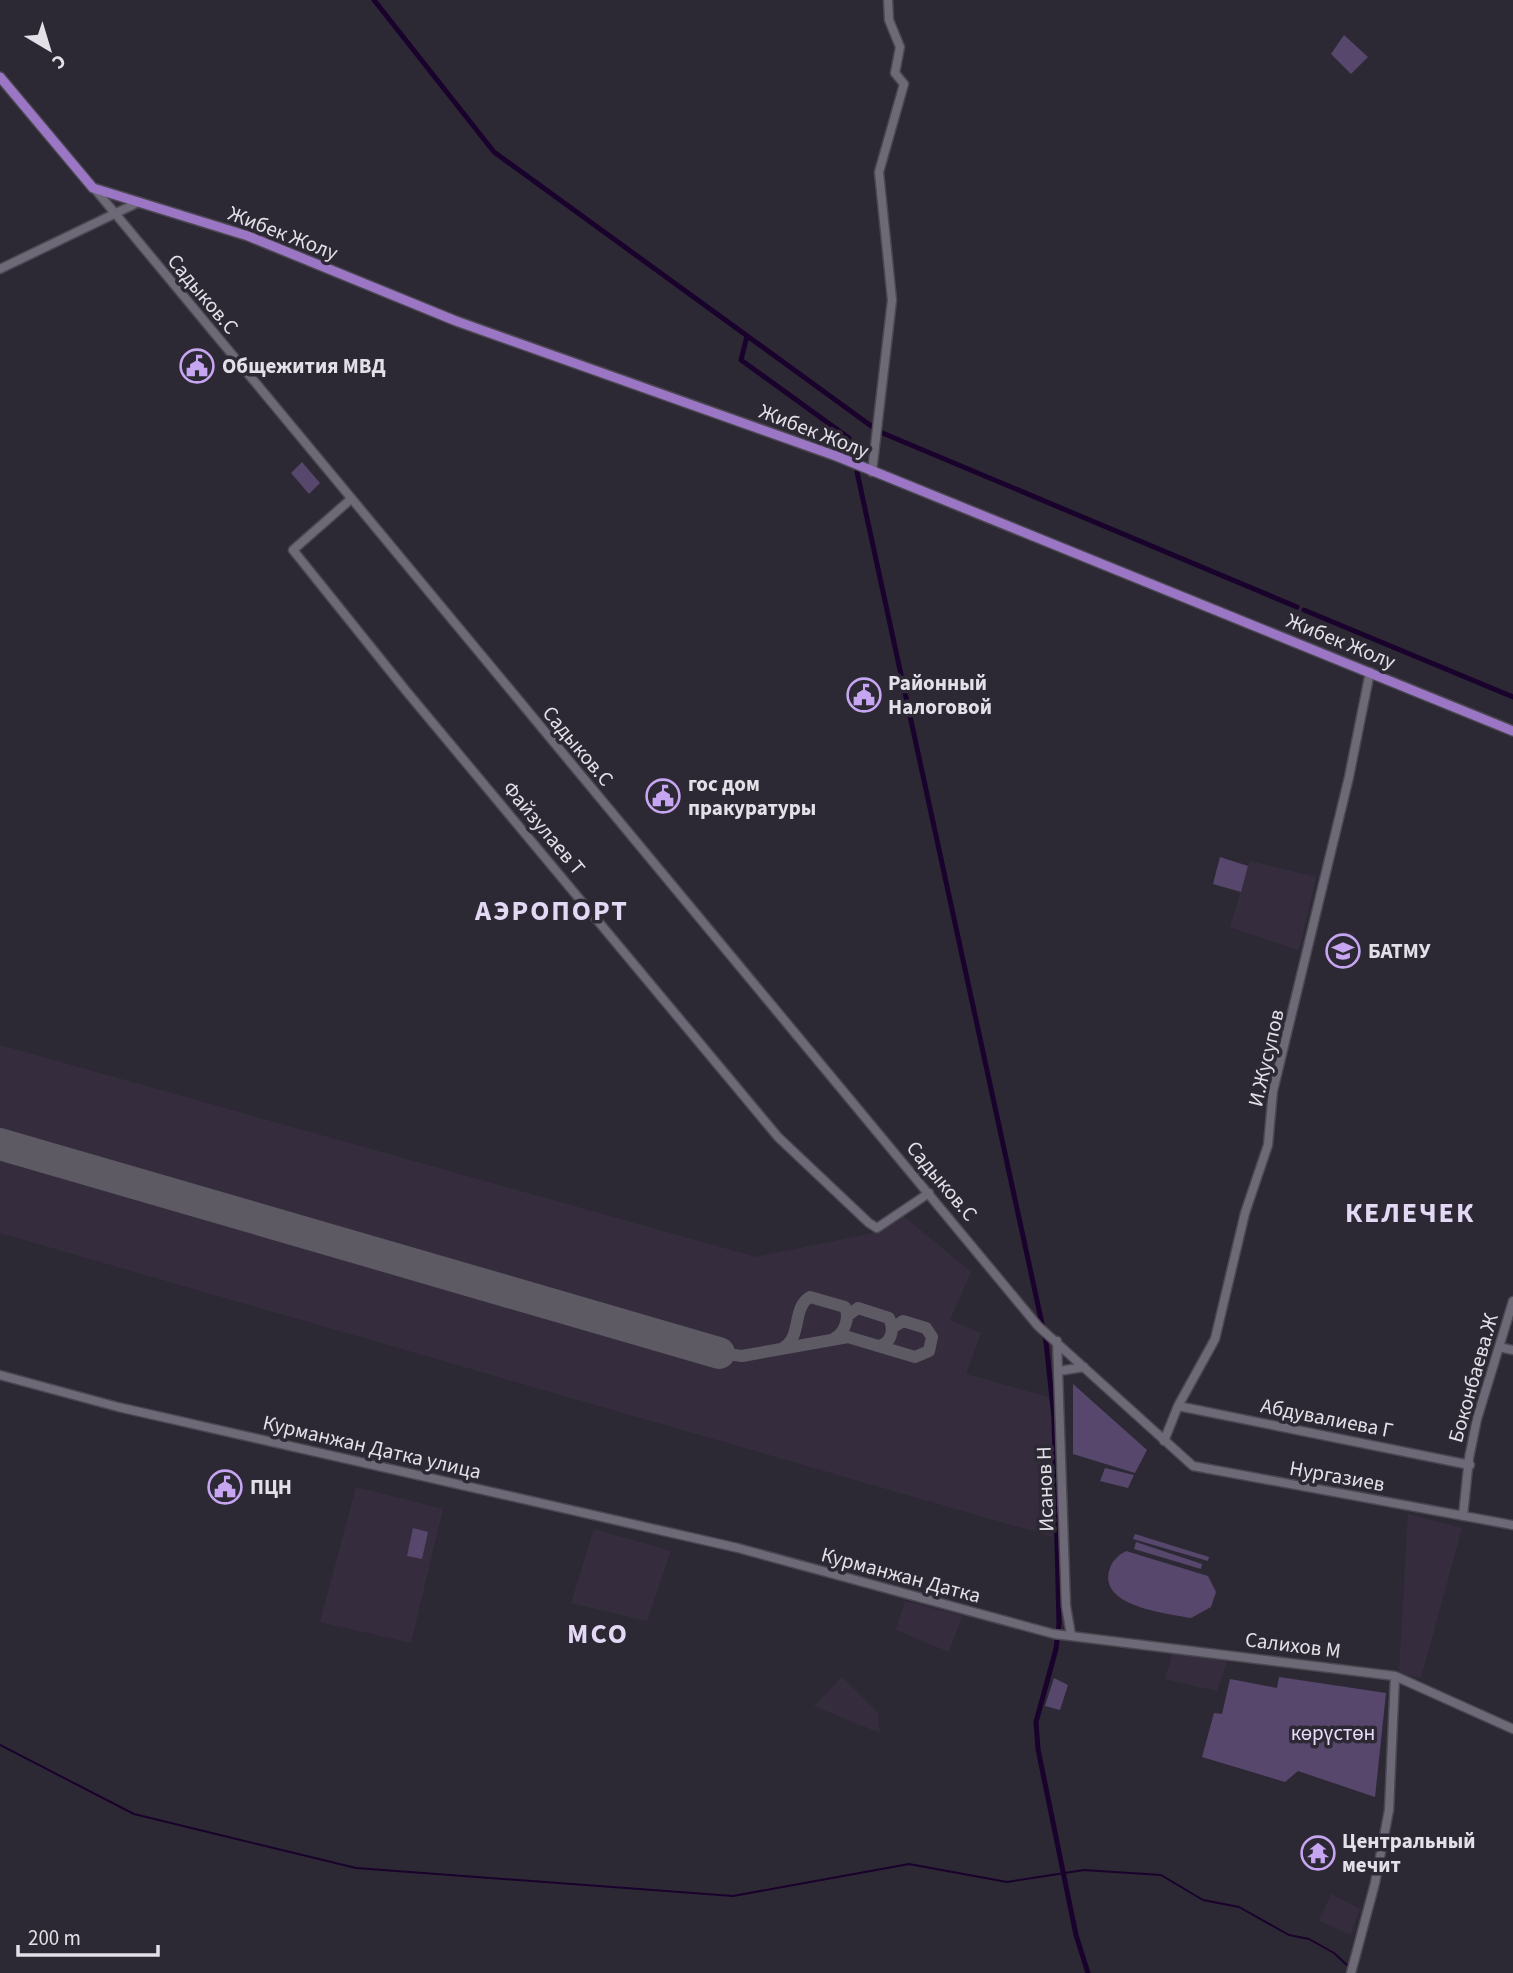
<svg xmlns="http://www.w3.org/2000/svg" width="1513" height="1973" viewBox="0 0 1513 1973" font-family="'Source Sans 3',sans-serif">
<rect width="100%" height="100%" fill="#2d2934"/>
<path fill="#352d3e" d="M1250,861l66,16 -17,73 -69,-23z
M1343,931l11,2 -10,32 -9,-3z
M0,1045l756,212 117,-24 27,-20 71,59 -21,48 31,13 -15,41 82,23 4,6 1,134 -1053,-304z
M356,1487l87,22 -32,134 -91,-21z
M1408,1514l54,14 -41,150 -22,-5z
M594,1529l77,22 -24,70 -76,-18z
M905,1601l57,15 -13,36 -53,-22z
M1173,1652l54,10 -10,29 -52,-12z
M842,1677l36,36 2,20 -66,-27z
M1331,1894l29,15 -9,26 -32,-14z"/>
<path fill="#57476c" d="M1344,35l24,22 -17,17 -20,-20z
M302,462l18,21 -11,11 -18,-21z
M1220,857l28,9 -7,26 -28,-8z
M1073,1384l74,66 -12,23 -62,-19z
M1105,1468l29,7 -6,13 -28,-7z
M413,1528l15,4 -6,27 -15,-3z
M1135,1534l74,23 -1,4 -75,-22z
M1136,1542l66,22 -1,5 -67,-20z
M1126,1551l82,25 8,16 -5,15 -20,11c-24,-5 -91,-11 -82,-47 3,-10 8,-15 17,-20z
M1279,1677l107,16 -11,104 -77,-26 -13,11 -83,-25 12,-44 8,1 8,-35 47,9z
M1054,1678l14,7 -8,25 -15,-4z"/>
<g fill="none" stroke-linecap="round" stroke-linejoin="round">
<path stroke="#19022c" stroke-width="2" d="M0,1745l134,69 222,54 377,28 176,-32 98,18 77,-12 77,5 42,25 36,7 50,28 20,4 25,14 14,13"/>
<path stroke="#19022c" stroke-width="5" d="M374,0l120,152 380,276
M747,336l-6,24 108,78
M880,432l417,175
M857,472l189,870 8,76 5,206 -3,25 -20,73 2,27 38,186 12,38
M1304,610l209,87"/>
<path stroke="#5e5a64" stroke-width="12" d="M847,1316l11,-8 31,10c6,12 2,27 -12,28
M784,1347c18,-10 8,-40 26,-50l35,10c5,10 0,25 -10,31
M719,1353l23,3 106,-19 67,20 14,-6 3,-14 -6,-9 -23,-7 -11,7"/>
<path stroke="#5e5a64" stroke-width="32" d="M0,1144l719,209"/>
<defs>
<path id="secondary" d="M94,188l944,1138 155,140 320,59
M0,269l139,-67
M872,472l20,-172 -13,-128 25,-88 -9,-11 5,-26 -11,-27 -1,-20
M351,499l-58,51 114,142 371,445 91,86 8,5 52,-35
M1057,1341l9,265 5,29
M1499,1347l14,3
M1059,1371l25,-4
M0,1375l118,32 620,141 316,86 341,42 118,53
M1178,1406l292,59
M1164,1441l14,-35 37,-67 30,-126 23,-68 5,-54 76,-314 21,-105
M1463,1516l6,-58 8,-39 36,-118
M1351,1973l24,-90 14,-73 6,-134"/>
<path id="primary" d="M0,77l93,111 155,48 208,85 380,135 677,275"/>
</defs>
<use href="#secondary" stroke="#4b4751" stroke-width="11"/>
<use href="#primary" stroke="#4b4751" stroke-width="12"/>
<use href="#secondary" stroke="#6e6976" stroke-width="8"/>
<use href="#primary" stroke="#9a76c4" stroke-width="9"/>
</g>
<defs>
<symbol id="civic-ring" viewBox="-11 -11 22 22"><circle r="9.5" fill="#2d2934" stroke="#c6a6f0" stroke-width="1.5"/><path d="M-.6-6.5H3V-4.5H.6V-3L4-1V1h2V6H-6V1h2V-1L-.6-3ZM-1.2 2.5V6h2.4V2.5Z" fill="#c6a6f0"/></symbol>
<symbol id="university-ring" viewBox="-11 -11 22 22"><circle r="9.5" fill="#2d2934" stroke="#c6a6f0" stroke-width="1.5"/><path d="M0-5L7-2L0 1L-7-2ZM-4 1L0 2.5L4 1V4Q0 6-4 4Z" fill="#c6a6f0"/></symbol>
<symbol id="temple-ring" viewBox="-11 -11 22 22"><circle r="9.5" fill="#2d2934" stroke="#c6a6f0" stroke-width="1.5"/><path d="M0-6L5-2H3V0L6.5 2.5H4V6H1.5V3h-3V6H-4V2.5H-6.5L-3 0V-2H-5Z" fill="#c6a6f0"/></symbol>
</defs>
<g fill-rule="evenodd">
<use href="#civic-ring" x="178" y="347" width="38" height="38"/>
<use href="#civic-ring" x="845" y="676" width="38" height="38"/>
<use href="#civic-ring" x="644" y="777" width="38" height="38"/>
<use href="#university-ring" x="1324" y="932" width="38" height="38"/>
<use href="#civic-ring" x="206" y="1468" width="38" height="38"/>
<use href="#temple-ring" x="1299" y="1834" width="38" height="38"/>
</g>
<g text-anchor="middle" stroke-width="7" stroke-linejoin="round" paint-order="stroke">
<g font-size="21" fill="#e3e0e8" stroke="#2d2934">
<text transform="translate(283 233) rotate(21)" y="7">Жибек Жолу</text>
<text transform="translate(203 294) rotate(50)" y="7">Садыков.С</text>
<text transform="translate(814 431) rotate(21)" y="7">Жибек Жолу</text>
<text transform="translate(1341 641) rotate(22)" y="7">Жибек Жолу</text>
<text transform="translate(578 746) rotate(50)" y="7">Садыков.С</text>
<text transform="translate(544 828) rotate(50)" y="7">Файзулаев Т</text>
<text transform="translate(1266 1058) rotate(-77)" y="7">И.Жусупов</text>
<text transform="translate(942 1181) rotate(50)" y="7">Садыков.С</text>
<text transform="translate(1473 1378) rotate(-74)" y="7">Боконбаева.Ж</text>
<text transform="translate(1327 1418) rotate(11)" y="7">Абдувалиева Г</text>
<text transform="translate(372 1447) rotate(13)" y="7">Курманжан Датка улица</text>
<text transform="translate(1337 1476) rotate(10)" y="7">Нургазиев</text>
<text transform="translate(1045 1489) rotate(-92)" y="7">Исанов Н</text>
<text transform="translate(901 1575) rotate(15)" y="7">Курманжан Датка</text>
<text transform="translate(1293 1645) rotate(7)" y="7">Салихов М</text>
</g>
<g font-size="21" font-weight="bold" fill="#e3e0e8" stroke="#2d2934" text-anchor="start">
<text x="222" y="373">Общежития МВД</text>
<text x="888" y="690">Районный<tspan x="888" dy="24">Налоговой</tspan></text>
<text x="688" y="791">гос дом<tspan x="688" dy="24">пракуратуры</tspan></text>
<text x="1368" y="958">БАТМУ</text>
<text x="250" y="1494">ПЦН</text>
<text x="1342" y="1848">Центральный<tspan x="1342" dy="24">мечит</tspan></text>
</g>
<g font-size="21" fill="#e8dbfb" stroke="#2d2934">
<text x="1333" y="1740">көрүстөн</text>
</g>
<g font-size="28" font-weight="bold" letter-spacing="2" fill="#e4d9f5" stroke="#2d2934">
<text x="552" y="920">АЭРОПОРТ</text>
<text x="1410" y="1222">КЕЛЕЧЕК</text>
<text x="598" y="1643">МСО</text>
</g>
</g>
<g transform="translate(49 49) rotate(142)" stroke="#2d2934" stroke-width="5" paint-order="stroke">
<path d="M0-5L12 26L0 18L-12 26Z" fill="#e3e0e8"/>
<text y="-10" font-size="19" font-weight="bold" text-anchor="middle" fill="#e3e0e8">С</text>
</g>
<path d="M18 1945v10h140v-10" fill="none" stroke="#e3e0e8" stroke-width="3.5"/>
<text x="28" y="1945" font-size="21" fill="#e3e0e8" stroke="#2d2934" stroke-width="5" paint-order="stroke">200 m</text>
</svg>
